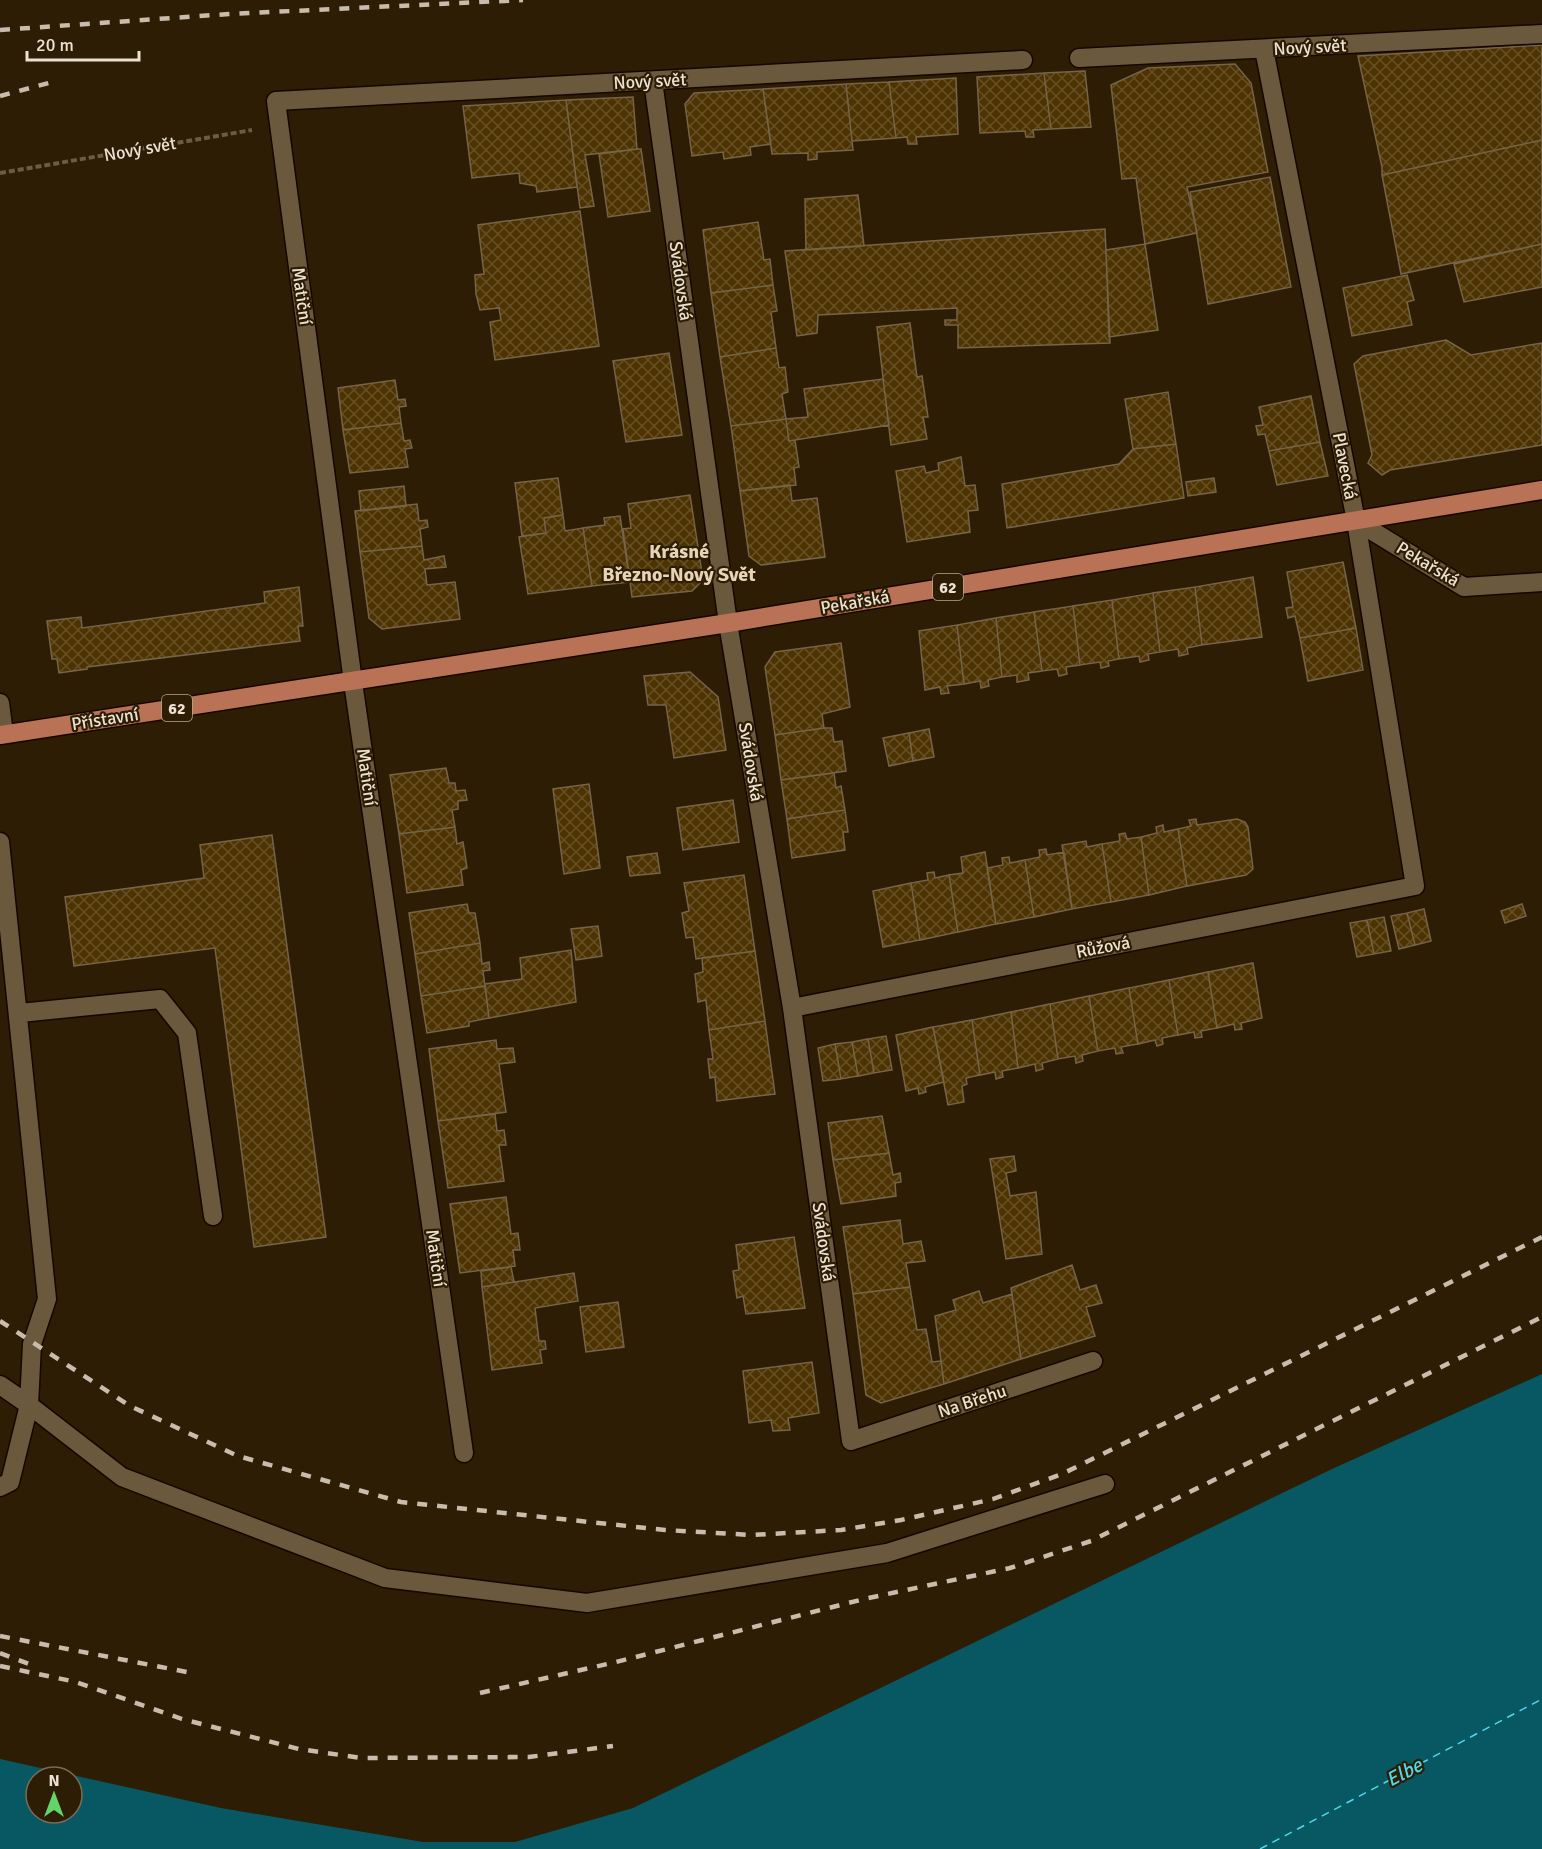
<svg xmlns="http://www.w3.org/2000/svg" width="1542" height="1849" viewBox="0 0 1542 1849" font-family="Signika,sans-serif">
<defs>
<pattern id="building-cross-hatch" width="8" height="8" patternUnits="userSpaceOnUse" patternTransform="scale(1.5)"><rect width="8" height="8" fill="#4c3301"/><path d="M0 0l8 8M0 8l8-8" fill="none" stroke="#665025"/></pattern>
</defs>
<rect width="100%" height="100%" fill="#2d1d04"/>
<path fill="#075862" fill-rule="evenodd" d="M1542,1374v475h-1542v-90l221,49 202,34h92l118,-34 699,-339zM36,1777h36v36h-36z"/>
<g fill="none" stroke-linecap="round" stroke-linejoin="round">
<path stroke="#50d8ea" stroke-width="1.5" stroke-dasharray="8 6" stroke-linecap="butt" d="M1260,1849l282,-150"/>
</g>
<path fill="url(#building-cross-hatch)" stroke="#766449" stroke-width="1.5" d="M1542,45v95l-160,35v-8l-24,-111z
M1235,64l16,19 17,89 -81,15 10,46 -52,11 -9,-66 -14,1 -11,-94 37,-17z
M1085,71l6,56 -40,2 -7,-56z
M1044,73l7,56 -18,1 1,7h-8l-1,-6 -45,2 -3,-56z
M956,78l2,56 -42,3 1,7h-9l-1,-7 -11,1 -7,-56z
M889,82l7,56 -44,3 -6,-57z
M846,84l7,66 -36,2v7l-9,1v-7l-36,1 -9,-65z
M763,89l8,55 -21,3 1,8 -27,4 -1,-7 -31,4 -7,-52 9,-11z
M633,97l4,52 -52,6 9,51 -14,2 -14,-108z
M566,100l11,87 -40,5 -1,-6 -16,-3 -1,-10 -47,5 -9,-72z
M1542,140v104l-141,30 -19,-99z
M638,149h3l9,62 -42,6 -9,-63z
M1270,177l21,110 -83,17 -18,-112z
M858,195l6,51 -58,4 -1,-51z
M580,211l19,135 -104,14 -5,-38 11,-2 -2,-12 -19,2 -4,-16 -1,-19 9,-1 -6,-49z
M758,222l6,38 6,-1 3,26 -62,8 -8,-63z
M1105,229l5,114 -152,5v-23h-13v-5h12v-12l-139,7 -1,18 -20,3 -12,-85z
M1145,244l13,86 -49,7 -3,-87z
M1542,244v43l-78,15 -10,-38z
M1407,275l7,25 -7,2 5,23 -60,11 -9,-48z
M773,285l4,26 -6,1 5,36 -56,9 -9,-64z
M910,323l7,54 5,-1 6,41h-5l4,22 -36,6 -14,-118z
M1446,340l25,15 71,-12v102l-152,25 -8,5 -14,-12 4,-8 -18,-91 9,-8z
M776,348l3,20 6,-1 3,25 -6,2 4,25 -55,7 -11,-69z
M669,353l13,82 -56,7 -13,-81z
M883,379l6,46 -100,16 -3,-22 22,-2 -4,-28z
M395,380l3,20 7,-1 1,7 -7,1 2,16 -58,7 -5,-42z
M1168,392l8,52 -43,5 -8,-50z
M1311,396l9,46 -51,9 -4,-17 -7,1 -2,-9 7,-1 -4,-18z
M786,419l3,22 6,-1 4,27 -5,1 2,17 -56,6 -9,-65z
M401,423l3,18 6,-1 2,8 -7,1 3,18 -58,6 -7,-43z
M1320,442l8,34 -51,9 -8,-34z
M1176,444l8,54 -177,30 -5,-44 117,-20 14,-15z
M961,457l4,29 10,-1 3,25 -10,1 2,21 -63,10 -11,-71 28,-5 2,7 13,-3 -1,-7z
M558,478l5,37 -19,3 2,15 -24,3 -7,-53z
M1214,478l2,14 -28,4 -2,-14z
M790,485l2,16 25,-3 8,59 -64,8 -12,-9 -9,-65z
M404,486l2,20 -45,5 -2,-20z
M690,495l13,85 -11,11 -60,6 -9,-68 8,-1 -3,-24z
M417,504l2,17 8,-1 1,7 -8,2 2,17 -62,6 -5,-41z
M563,515l2,16 18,-3 9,58 -64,8 -9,-57 27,-4 -2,-15z
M620,516l10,66 -38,4 -9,-58 22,-3 -1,-7z
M422,546l2,14 20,-4 2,11 -21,2 2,16 28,-3 5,37 -78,10 -13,-11 -9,-66z
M1343,562l13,66 -56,10 -5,-22 -7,2 -2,-10 7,-1 -6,-35z
M1253,577l9,60 -60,8 -7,-58z
M299,587l4,39h-5l2,15 -213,26v2l-28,4 -2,-14h-5l-5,-38 34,-4 1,11 183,-25 -1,-11z
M1195,587l7,58 -15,3 1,6 -9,2 -1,-7 -18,3 -7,-59z
M1153,593l7,59 -12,2 1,6 -9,2 -1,-6 -20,3 -7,-59z
M1112,600l7,59 -11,2 1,5 -8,2 -1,-6 -20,3 -7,-59z
M1073,606l7,59 -14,2 1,7 -8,2 -2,-7 -15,2 -8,-59z
M1034,612l8,59 -14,2 1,7 -12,2v-7l-15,2 -6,-59z
M996,618l6,59 -14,3 1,6 -8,2 -1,-7 -16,3 -7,-59z
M957,625l7,59 -17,2 2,7 -8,1 -1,-7 -15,3 -6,-59z
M1356,628l7,42 -55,11 -8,-43z
M841,643l9,64 -28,7 2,14 -49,7 -10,-68 10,-15z
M690,672l28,25 8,53 -52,8 -8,-53h-18l-4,-29z
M824,728h8l2,14 8,-1 4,30 -65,9 -6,-45z
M929,729l5,28 -21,4 -4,-28z
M909,733l4,28 -24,5 -6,-28z
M446,768l3,15h6l1,8 9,-1 2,10 -9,1v8l-6,1 3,17 -56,7 -9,-59z
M834,773l2,15 5,-2 4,24 -58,9 -6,-39z
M589,784l11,84 -36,6 -11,-85z
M733,800l6,42 -56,8 -6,-42z
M845,810l3,22h-5l2,18 -53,8 -5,-39z
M1196,819l1,6 40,-6 8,3 3,5 5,42 -7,6 -59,11 -9,-57 13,-3 -2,-6z
M1163,825l1,7 14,-3 9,57 -38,9 -8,-58 16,-4 -1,-6z
M455,827l2,17 6,-2 4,26 -6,2 2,15 -56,8 -8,-59z
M1125,833l2,6 14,-2 8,58 -38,7 -9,-58 18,-3 -1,-7z
M272,835l54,402 -72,10 -39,-299 -141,18 -9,-69 139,-19 -4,-33z
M1086,841l1,6 15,-3 9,58 -39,7 -10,-64z
M1046,849l1,6 17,-3 8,57 -38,8 -9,-57 15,-3 -1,-7z
M985,852l11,72 -38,8 -9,-57 14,-2 -2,-16z
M657,853l3,20 -30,3 -3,-19z
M1009,857l1,6 15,-3 9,57 -38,7 -9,-56 16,-3 -1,-7z
M934,872l1,6 14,-3 9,57 -38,8 -9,-57 17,-3 -1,-7z
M744,875l11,76 -59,8 -3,-22 -7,1 -4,-25 7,-2 -5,-28z
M911,883l9,57 -37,7 -10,-56z
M467,904l2,9h6l5,30 -65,11 -6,-41z
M1522,904l4,12 -21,7 -4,-12z
M1424,909l7,32 -16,4 -8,-32z
M1407,913l8,32 -16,4 -8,-33z
M1384,917l7,34 -17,3 -7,-34z
M1367,920l7,34 -17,3 -7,-34z
M598,926l4,30 -26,4 -5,-31z
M480,943l2,21 7,-2 1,8 -7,1 2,15 -64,10 -6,-42z
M571,950l5,52 -87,16 -4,-34 37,-5 -2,-21z
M755,951l10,70 -56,9 -3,-30 -8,2 -3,-28 8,-2 -1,-14z
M1253,963l9,55 -21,5 1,6 -7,1 -1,-6 -17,4 -9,-56z
M1208,972l9,56 -16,3 1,6 -7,1 -1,-6 -16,3 -9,-55z
M1169,980l9,55 -16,3 1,6 -6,2 -2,-6 -17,4 -9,-56z
M485,986l4,32 -20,4v4l-42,7 -6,-37z
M1129,988l9,56 -17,3 2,6 -7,1 -1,-6 -17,3 -9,-55z
M1089,996l9,55 -16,4 1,6 -7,2 -1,-7 -17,3 -8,-55z
M1050,1004l8,55 -16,4 1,6 -7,2 -1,-7 -17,4 -7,-56z
M1011,1012l7,56 -16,3 1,6 -7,2 -1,-7 -15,3 -8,-55z
M972,1020l8,55 -14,3 1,6 -5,2 2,16 -16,3 -15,-78z
M765,1021l10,73 -58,7 -2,-24 -5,1 -2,-19h5l-4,-29z
M933,1027l11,55 -19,5 1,5 -7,2 -1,-6 -12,3 -10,-56z
M886,1036l6,34 -18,3 -6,-34z
M868,1039l6,34 -16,3 -6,-34z
M496,1040l1,9 16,-1 2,14 -16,2 7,48 -68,9 -9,-72z
M852,1042l6,34 -17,3 -6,-35z
M835,1044l6,35 -18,2 -5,-33z
M495,1114l2,17 7,-1 2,15h-7l5,36 -56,7 -10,-67z
M882,1116l7,37 -56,7 -5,-37z
M889,1153l4,22 7,-2 1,9 -6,1 1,13 -55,8 -8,-44z
M1014,1156l2,15 -10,2 4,23 26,-4 6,62 -36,5 -16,-100z
M506,1197l5,37 7,-1 2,17h-7l2,16 -55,7 -10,-69z
M900,1220l3,24 18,-3 4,20 -19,2 4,24 -57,7 -10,-67z
M794,1237l11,71 -59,6 -3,-18 -6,2 -4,-27 6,-1 -3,-25z
M1072,1265l8,25 16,-5 6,18 -16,4 9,29 -74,23 -10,-71z
M511,1267l3,15 -32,5 -1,-16z
M574,1273l4,28 -43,7 4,33h6l1,8 -6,1 2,13 -50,7 -10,-83z
M910,1287l7,43 9,-1 6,33 9,-1 3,23 -63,19 -15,-8 -13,-101z
M979,1291l4,12 29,-9 9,65 -77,25 -9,-68 21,-6 -3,-10z
M618,1302l6,45 -38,5 -6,-45z
M812,1362l7,51 -31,5 2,12 -17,1 -2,-11 -22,3 -6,-52z"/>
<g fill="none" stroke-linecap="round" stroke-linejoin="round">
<defs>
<path id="minor" d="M1079,58l463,-24
M653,81l75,542 64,385 59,433 242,-80
M1356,521l108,66 78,-5
M0,703l4,31
M0,842l47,457 -15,45 -3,61 -29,-20
M792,1008l623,-122 -59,-365 -92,-472
M20,1013l140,-14 27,34 26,183
M464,1453l-111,-771 -77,-581 747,-41
M0,1487l10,-5 19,-77 93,72 263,101 202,25 300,-50 218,-69"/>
<path id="major" d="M0,735l728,-112 814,-133"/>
</defs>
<use href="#minor" stroke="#150700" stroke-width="21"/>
<use href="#major" stroke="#150700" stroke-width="21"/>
<path stroke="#6a5c46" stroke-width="4" stroke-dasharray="6 3" stroke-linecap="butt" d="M0,173l252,-43"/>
<use href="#minor" stroke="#6b593e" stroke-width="18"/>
<use href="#major" stroke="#ba7257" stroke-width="18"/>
<path stroke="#c8bdac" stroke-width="4.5" stroke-dasharray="10 10" stroke-linecap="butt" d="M0,30l229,-16 294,-14
M0,96l56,-15
M0,1321l130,85 108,50 163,46 264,28 86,5 90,-5 60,-10 92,-21 69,-25 480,-237
M0,1636l187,36
M0,1653l37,14
M0,1666l76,16 106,37 117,30 62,9 168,-1 84,-11
M480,1693l136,-31 248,-63 146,-31 81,-27 451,-224"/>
</g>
<g text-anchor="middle" stroke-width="4.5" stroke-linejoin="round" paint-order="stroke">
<g fill="#2d1d04" stroke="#b3a795" stroke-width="1.5">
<rect x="933" y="574" width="30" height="26" rx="4.5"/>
<rect x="162" y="695" width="30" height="26" rx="4.5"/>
</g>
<g font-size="16" font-weight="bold" fill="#ece2d3">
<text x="948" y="593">62</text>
<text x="177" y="714">62</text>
</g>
<g font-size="18" fill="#ece2d3" stroke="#2d1d04">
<text transform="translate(1310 47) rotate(-3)" y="6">Nový svět</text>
<text transform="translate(650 81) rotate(-3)" y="6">Nový svět</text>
<text transform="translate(140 149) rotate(-10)" y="6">Nový svět</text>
<text transform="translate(681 281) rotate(82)" y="6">Svádovská</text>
<text transform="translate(302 296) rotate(82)" y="6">Matiční</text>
<text transform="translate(1345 466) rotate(79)" y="6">Plavecká</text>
<text transform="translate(1428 564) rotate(31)" y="6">Pekařská</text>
<text transform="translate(855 602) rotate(-10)" y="6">Pekařská</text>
<text transform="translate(105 719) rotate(-9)" y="6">Přístavní</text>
<text transform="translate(751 762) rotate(81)" y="6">Svádovská</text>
<text transform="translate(367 777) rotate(82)" y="6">Matiční</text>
<text transform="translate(1103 947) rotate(-11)" y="6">Růžová</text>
<text transform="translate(824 1242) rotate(82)" y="6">Svádovská</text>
<text transform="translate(436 1258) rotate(82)" y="6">Matiční</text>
<text transform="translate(972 1401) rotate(-18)" y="6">Na Břehu</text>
</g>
<g font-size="20" font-weight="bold" fill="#e7d3b5" stroke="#2d1d04">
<text x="679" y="558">Krásné<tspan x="679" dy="23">Březno-Nový Svět</tspan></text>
</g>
<g font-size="20" font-style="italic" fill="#50d8ea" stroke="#2d1d04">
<text transform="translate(1404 1772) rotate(-28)" y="7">Elbe</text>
</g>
</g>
<g transform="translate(54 1795)"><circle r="28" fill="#2d1d04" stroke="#796c57" stroke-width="1.5"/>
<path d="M0-4.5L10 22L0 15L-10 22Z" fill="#63d469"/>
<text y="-9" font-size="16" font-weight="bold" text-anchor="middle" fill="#ece2d3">N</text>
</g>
<path d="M27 51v9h112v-9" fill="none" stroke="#ece2d3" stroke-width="3"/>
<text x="36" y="51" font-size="18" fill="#ece2d3" stroke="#2d1d04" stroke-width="4.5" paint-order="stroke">20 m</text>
</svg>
